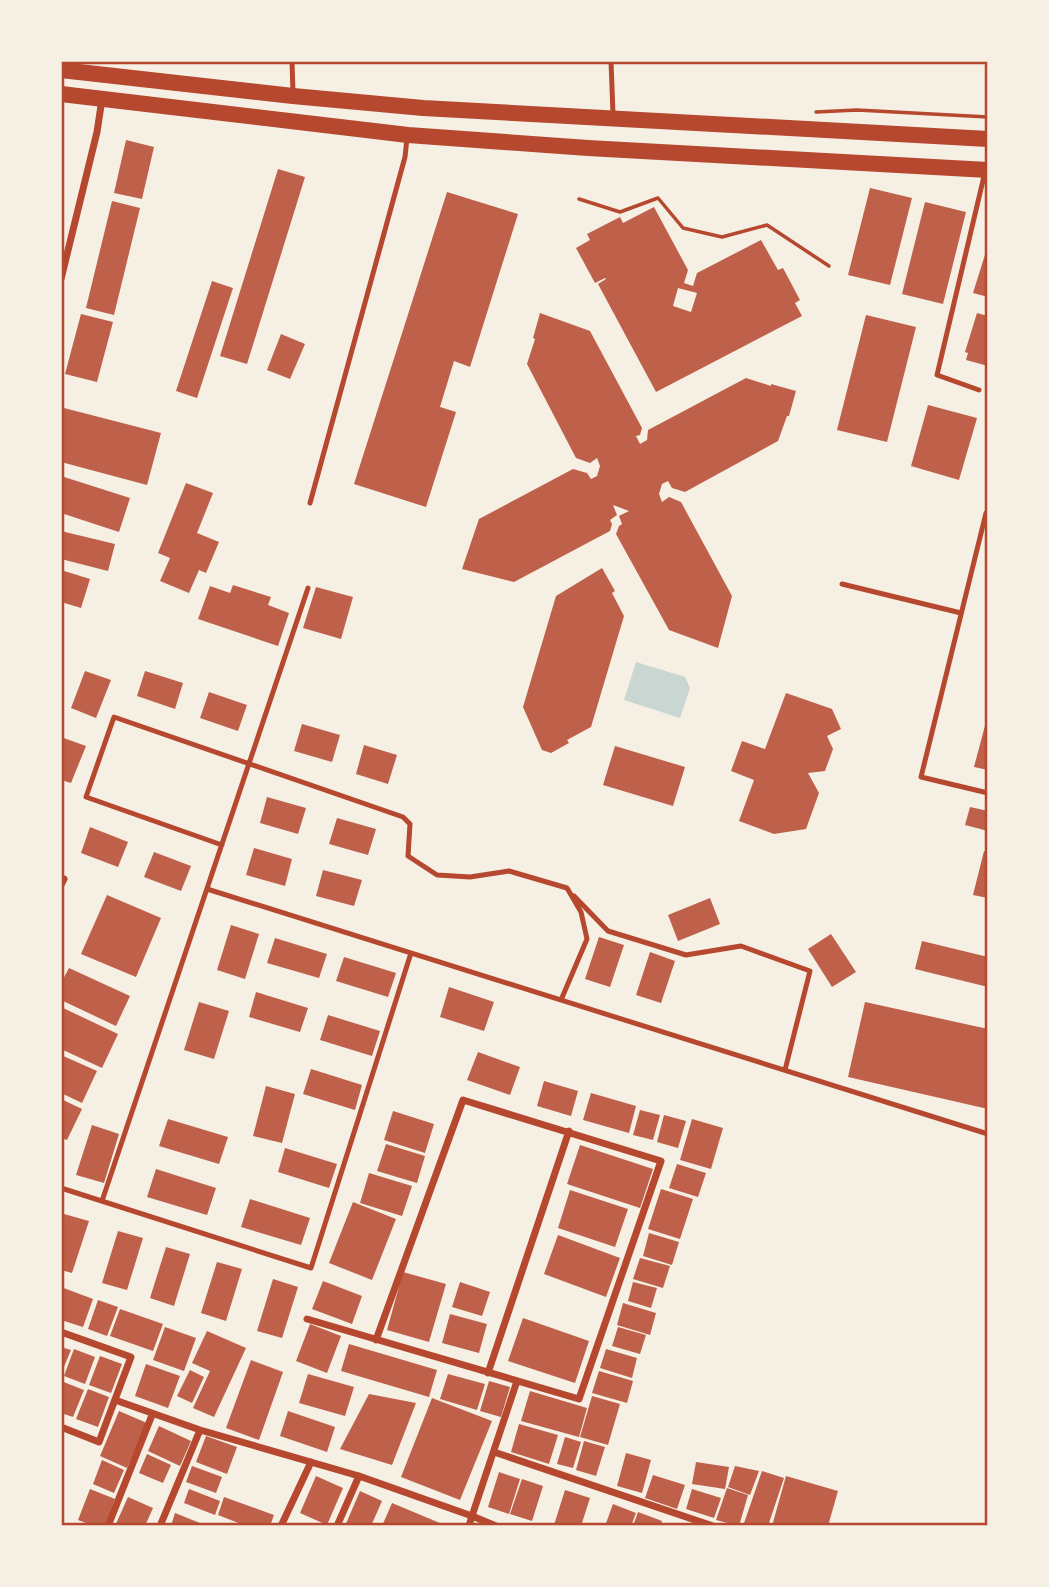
<svg xmlns="http://www.w3.org/2000/svg" width="1049" height="1587" viewBox="0 0 1049 1587" font-family="Manrope,sans-serif">
<rect width="100%" height="100%" fill="#f6efe4"/>
<path fill="#c9d6d2" d="M636,662l49,15 5,11 -10,30 -56,-18z"/>
<path fill="#bf614a" fill-rule="evenodd" d="M126,140l28,7 -12,52 -28,-6z
M278,169l27,8 -58,187 -27,-8z
M870,188l42,10 -22,87 -42,-10z
M447,192l71,22 -48,153 -16,-6 -14,46 16,5 -30,95 -72,-23z
M112,201l28,7 -26,107 -28,-7z
M925,202l41,10 -23,92 -41,-10z
M654,207l34,63 -4,13 9,3 4,-13 64,-33 17,30 5,-2 17,32 -5,3 7,13 -146,76 -58,-108 8,-5 -1,-1 -10,5 -19,-35 14,-8 -3,-6 33,-17 3,6zM678,288l19,5 -6,19 -18,-6z
M988,245v52l-15,-4z
M212,281l21,7 -36,110 -21,-7z
M540,313l50,18 52,97 -2,7 -4,1 4,8 7,-4 1,-10 98,-52 25,8v-2l25,7 -7,25h-2l-9,25 -93,51 -13,-4 -4,-7 -6,3 -3,10 3,8 7,-5 12,5 51,94 -14,52 -49,-18 -53,-96 3,-8 3,-2 -3,-8 10,-5 -16,-6 4,10 -7,5 2,4 -2,7 -96,51 -52,-13 17,-50 94,-50 14,4 4,6 6,-3 3,-10 -3,-8 -7,5 -14,-5 -49,-94 8,-25 -2,-1z
M977,313l11,3v50l-22,-6 2,-7 -3,-1z
M81,314l32,8 -16,60 -32,-8z
M866,315l50,12 -29,115 -50,-12z
M281,334l24,10 -15,35 -23,-9z
M928,405l49,13 -18,62 -48,-14z
M64,408l97,25 -14,52 -86,-23v-45z
M61,476l69,22 -11,34 -58,-19z
M186,483l27,10 -16,40 22,9 -13,31 -7,-3 -10,23 -29,-12 10,-23 -12,-5z
M61,531l54,13 -7,27 -47,-12z
M602,568l13,23 -3,2 12,23 -33,111 -24,13 2,3 -18,10 -9,-3 -19,-43 33,-111z
M61,570l29,9 -9,29 -20,-6z
M233,585l38,12 -3,8 21,8 -11,33 -80,-27 12,-33 20,7z
M316,587l37,10 -12,42 -38,-11z
M85,671l26,9 -15,38 -25,-10z
M145,671l38,12 -8,26 -38,-13z
M209,692l38,13 -9,26 -38,-13z
M786,693l46,16 9,20 -14,7 6,13 -8,22 -17,2 11,20 -13,36 -32,5 -35,-13 15,-41 -23,-9 11,-30 23,8z
M987,718h1v52l-14,-3z
M302,724l38,11 -8,27 -38,-11z
M61,737l25,9 -15,37 -10,-3z
M364,745l33,10 -9,29 -32,-10z
M615,746l70,21 -12,39 -70,-21z
M267,797l39,11 -8,26 -38,-11z
M970,807l18,4v20l-23,-6z
M337,818l39,11 -8,26 -39,-11z
M90,827l38,15 -10,25 -37,-14z
M254,848l38,11 -7,27 -39,-11z
M984,851l4,1v46l-15,-3z
M154,852l37,14 -10,25 -37,-14z
M323,870l39,10 -8,26 -38,-10z
M107,895l54,23 -25,59 -55,-23z
M710,898l10,26 -42,17 -10,-26z
M231,925l28,9 -14,45 -28,-9z
M831,934l25,38 -24,15 -24,-38z
M599,937l25,8 -14,42 -25,-8z
M275,938l52,16 -8,24 -52,-15z
M922,941l66,16v30l-73,-18z
M650,952l25,9 -14,42 -25,-8z
M344,957l52,16 -8,24 -52,-16z
M69,968l61,28 -14,30 -55,-26v-17z
M449,987l45,15 -10,29 -44,-14z
M256,992l52,16 -8,24 -51,-15z
M199,1002l30,9 -15,48 -30,-9z
M865,1002l123,27v80l-140,-32z
M61,1007l57,27 -16,34 -41,-19z
M328,1015l52,16 -8,25 -52,-16z
M478,1052l42,15 -10,28 -43,-15z
M61,1055l36,16 -15,32 -21,-10z
M311,1069l51,16 -7,25 -52,-16z
M544,1081l34,10 -7,25 -34,-10z
M266,1086l29,8 -13,49 -29,-7z
M591,1093l45,13 -7,27 -46,-13z
M61,1099l21,10 -15,31 -6,-2z
M640,1110l20,5 -7,25 -20,-5z
M393,1111l41,13 -9,29 -41,-13z
M664,1115l22,6 -8,27 -21,-6z
M168,1119l60,18 -9,27 -60,-18z
M692,1119l31,9 -12,41 -31,-9z
M92,1125l27,9 -15,49 -28,-8z
M386,1144l39,12 -8,27 -40,-12z
M580,1145l73,24 -13,39 -73,-24z
M285,1148l52,16 -8,24 -51,-16z
M677,1164l29,9 -8,24 -29,-9z
M156,1169l60,19 -9,27 -60,-18z
M369,1173l43,13 -10,30 -42,-13z
M661,1189l32,10 -13,40 -32,-10z
M570,1190l58,19 -13,38 -57,-19z
M250,1199l60,19 -9,27 -60,-18z
M353,1202l43,17 -24,61 -43,-17z
M64,1214l25,7 -17,52 -11,-3v-47z
M118,1231l25,7 -16,52 -25,-7z
M649,1233l30,9 -7,23 -29,-9z
M558,1235l62,23 -14,39 -62,-23z
M166,1247l24,7 -16,52 -24,-8z
M640,1258l30,8 -7,22 -30,-9z
M217,1262l25,7 -16,52 -25,-8z
M403,1272l43,12 -17,58 -42,-12z
M273,1279l25,8 -16,51 -25,-7z
M323,1281l39,15 -10,28 -40,-15z
M460,1282l30,10 -8,24 -30,-9z
M633,1282l24,6 -6,20 -23,-7z
M61,1287l32,12 -10,28 -22,-7z
M98,1300l20,7 -11,29 -19,-7z
M623,1303l33,10 -6,22 -33,-10z
M120,1309l43,15 -10,27 -43,-15z
M450,1314l37,10 -8,29 -37,-10z
M523,1318l66,23 -14,42 -67,-22z
M310,1324l31,12 -14,37 -31,-12z
M165,1327l31,11 -12,33 -31,-11z
M618,1327l28,8 -6,19 -28,-8z
M207,1331l39,17 -32,69 -21,-9 17,-37 -18,-8z
M349,1344l88,26 -8,27 -88,-26z
M61,1347l10,3 -10,24z
M74,1349l21,8 -10,27 -21,-8z
M606,1349l31,9 -5,20 -32,-10z
M100,1356l22,8 -11,29 -22,-8z
M251,1360l32,12 -24,68 -33,-12z
M146,1364l34,12 -12,32 -33,-12z
M190,1370l14,7 -12,26 -15,-7z
M599,1371l34,10 -6,22 -35,-10z
M308,1374l46,13 -9,29 -46,-13z
M448,1374l37,10 -8,26 -37,-11z
M61,1381l23,9 -11,27 -12,-4z
M489,1381l21,6 -9,30 -21,-6z
M88,1389l21,8 -11,30 -22,-8z
M530,1391l57,17 -8,29 -58,-16z
M369,1394l47,9 -24,62 -52,-16z
M592,1396l28,8 -12,41 -28,-8z
M432,1398l60,23 -32,79 -59,-23z
M119,1411l28,12 -20,45 -27,-12z
M288,1411l47,16 -8,25 -47,-16z
M519,1424l39,11 -9,29 -38,-12z
M159,1426l32,15 -11,25 -32,-15z
M206,1436l31,11 -10,27 -31,-12z
M565,1437l16,5 -8,26 -16,-4z
M584,1441l21,6 -9,29 -20,-6z
M626,1453l25,7 -9,33 -25,-7z
M147,1454l24,11 -8,18 -24,-10z
M102,1460l22,10 -10,23 -21,-9z
M696,1462l33,5 -4,22 -33,-5z
M192,1466l30,11 -6,16 -30,-11z
M735,1466l24,5 -9,24 -22,-8z
M762,1471l22,7 -16,48h-25z
M499,1472l21,7 -11,35 -21,-7z
M653,1475l32,10 -8,24 -32,-11z
M316,1476l27,12 -16,37 -27,-12z
M786,1476l52,15 -10,35h-56z
M522,1479l21,7 -11,35 -22,-7z
M727,1488l21,7 -9,31 -23,-6z
M90,1489l25,10 -10,27h-11l-16,-6z
M189,1489l31,12 -5,14 -31,-12z
M692,1489l29,9 -7,20 -28,-9z
M565,1490l25,8 -9,28 -27,-1z
M360,1491l22,10 -11,25h-26z
M128,1497l25,11 -8,18h-30z
M224,1497l50,18 -4,11h-24l-28,-11z
M392,1503l55,23h-65z
M613,1504l23,9 -5,13h-26z
M638,1512l24,9 -1,5h-28z
M175,1513l25,10 -1,3h-28z"/>
<g fill="none" stroke-linecap="round" stroke-linejoin="round">
<path stroke="#b5482f" stroke-width="3.5" d="M816,112l41,-2 131,7
M579,199l41,13 38,-14 25,30 39,9 45,-12 62,41"/>
<path stroke="#b5482f" stroke-width="5" d="M292,61l1,32
M611,61l2,53
M979,390l-42,-15 48,-203
M310,503l95,-346 2,-19
M988,514l-2,-1 -65,264 67,16
M842,584l119,29
M222,845l-136,-48 28,-80 289,100 7,7 -2,32 29,19 33,2 39,-6 58,17 14,24 6,27 -26,61
M207,889l781,245
M574,896l34,35 78,24 55,-9 69,25 -25,99
M61,1188l250,80 100,-315
M102,1201l206,-613"/>
<path stroke="#b5482f" stroke-width="7" d="M61,279l36,-147 5,-33
M61,885l3,-6
M307,1319l272,80 82,-238 -198,-61 -87,240
M61,1332l70,25 -32,85 -38,-15
M488,1373l81,-242
M115,1400l85,30 159,46 113,40 45,-135
M494,1452l219,74
M108,1526l44,-111
M160,1526l40,-96
M281,1526l30,-64
M337,1526l22,-50
M469,1526l3,-10 24,10"/>
<path stroke="#b5482f" stroke-width="16" d="M61,70l232,26 130,12 565,31
M61,94l347,41 180,13 400,22"/>
</g>
<rect width="1049" height="1587" fill="none" stroke="#f6efe4" stroke-width="126"/>
<rect x="63" y="63" width="923" height="1461" fill="none" stroke="#b5482f" stroke-width="2.5"/>
</svg>
